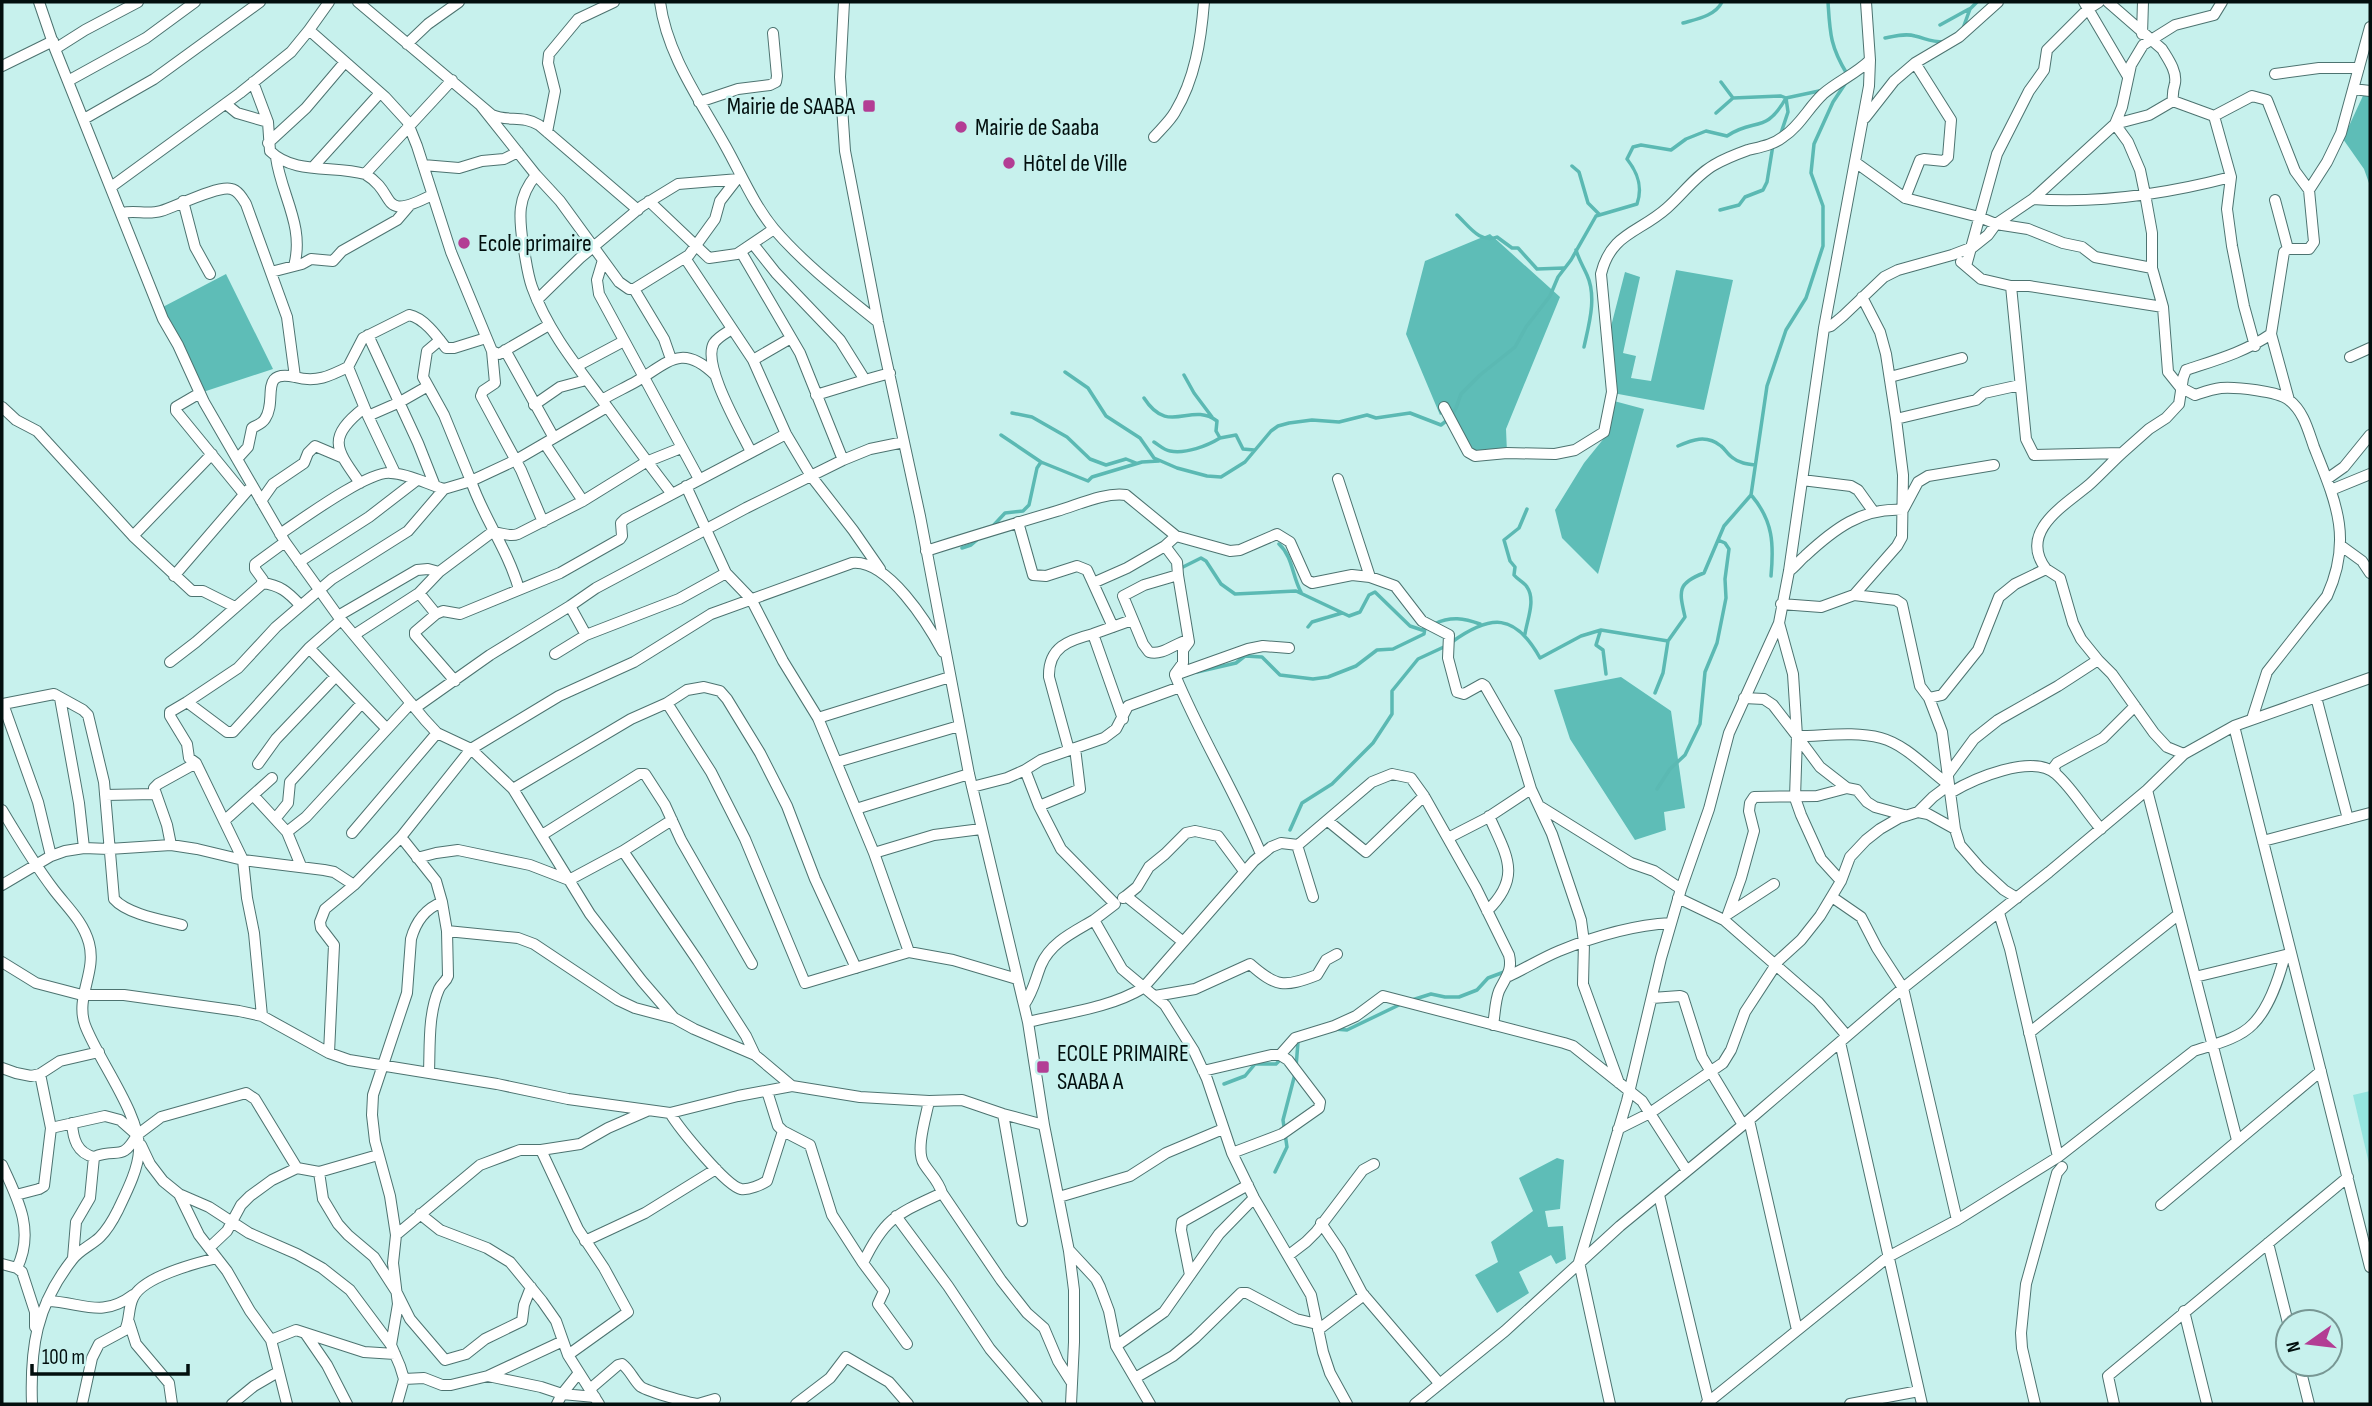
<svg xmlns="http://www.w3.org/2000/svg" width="2372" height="1406" viewBox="0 0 2372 1406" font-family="'Sofia Sans Condensed',sans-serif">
<rect width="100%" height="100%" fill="#c7f1ed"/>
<path fill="#95e5df" d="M2370,1091v77l-17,-73z"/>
<path fill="#5ebdb7" d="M2367,87h3v99l-6,-17 -21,-30z
M1490,234l70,63 -54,132 1,24 -37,5 -23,-47 -7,4 -34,-81 19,-73z
M1676,270l57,10 -29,130 -91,-17 -5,-55 17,-66 15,5 -17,76 13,3 -5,22 20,3z
M226,274l47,95 -73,24 -41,-84z
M1614,401l30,8 -46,165 -36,-36 -7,-28 29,-47 21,-26z
M1621,677l50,34 14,97 -21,4 2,18 -31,10 -65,-101 -16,-49z
M1557,1158l7,2 -4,49 -15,2 3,16 15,-1 3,33 -10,5 -5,-9 -32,17 10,21 -32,20 -22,-38 23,-13 -7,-20 42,-31 -14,-33z"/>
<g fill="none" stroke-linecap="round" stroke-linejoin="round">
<path stroke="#5bb9b3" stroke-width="3.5" d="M1828,2c2,31 2,44 19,72
M1683,23c14,-4 32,-7 39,-21
M1940,25l29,-16
M1962,31l8,-22 7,-7
M1885,38c10,-2 21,-5 30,-2 12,3 16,6 29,6
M1721,82l12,16 48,-2 5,2 2,14 -7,21
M1716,113l17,-15
M1572,166l7,6 9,31 11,11
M1720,210l19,-5 6,-8 18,-7 4,-8 6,-37
M1457,215c12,11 23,29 40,22l15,11h6l19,21 27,-1
M1576,250c3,10 7,16 11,25 10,22 2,49 -3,72
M1065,372l23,16 18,28 34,22 14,20 23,10 30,8 14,1 24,-15 26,-31 7,-5 11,-3 23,-3 27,2 28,-7 9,3 34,-5 31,12 9,-7 6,-10 5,-14 19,-19 35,-28 11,-20 24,-31 8,-19 13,-17 25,-44 41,-12c6,-17 1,-31 -10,-45l6,-12 8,-2 30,5 15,-11 20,-8 21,5c28,-19 38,-1 59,-38l33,-7
M1184,375l10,18 18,24
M1144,398c25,39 46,3 73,23l-1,10 4,7 16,-3 7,14 11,1
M1012,413l20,4 35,20 23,22 16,6 20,-6 10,4
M1001,435l40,27
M1154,442c5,3 10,8 16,9 16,3 37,-5 50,-13
M1678,446c14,-6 28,-12 43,0 4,3 7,9 12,12 6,5 14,6 22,7
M1752,496c21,25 22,48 19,80
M992,527l13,-14 18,-2 6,-6 8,-37 4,-6 47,19 4,-4 50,-15 17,-1
M1279,544c14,13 13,32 22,48
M962,548l9,-3 7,-6
M1179,569l22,-11 5,3 15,23 14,10 61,-3 53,25 11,-4 9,-17 6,-3 35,34 12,4 5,-3
M1434,624c17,-8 30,-6 46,0
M1308,627l4,-5 30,-9
M1600,632l-4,13 7,5 3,24
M1525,634c2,-14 11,-34 2,-47 -3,-5 -9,-7 -13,-12l1,-8 -5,-6 -6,-21 15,-12 8,-19
M1452,642c39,-28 63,-29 88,16l41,-22 20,-6 67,11 17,-24c-6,-26 -8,-34 19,-44l20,-47 27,-31 16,-109 19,-56 20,-32 17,-52v-40l-12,-33 3,-29 19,-42 14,-21
M1197,672l39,-9 9,-7 17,1 18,18 33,4 15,-2 28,-11 21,-16 16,-1 31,-15 1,-6
M1655,693l8,-20 5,-32
M1657,789l13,-20 15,-14 15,-31 5,-52 12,-29 9,-45 -1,-19 4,-30 -4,-6 -7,-3
M1290,830l12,-27 30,-19 41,-41 19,-29v-23l26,-32 28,-13
M1412,1000l19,-6 14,3h14l18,-7 11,-12 16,-6
M1334,1029l13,1 54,-26
M1296,1067l2,-25
M1224,1084l21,-8 10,-12h21l6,-6
M1275,1172l12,-25 -4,-27 12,-46"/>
<defs>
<path id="street" d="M39,2l16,47 108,270 15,26 26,57 81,140 53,74 87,104 12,13 34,16 42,40 77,125 52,67 32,37 20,11 61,26 37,31 68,11 69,4 33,-1 41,14 41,11
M329,2l-20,28 76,67 22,24 10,25 34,106 41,99 7,3 50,-29
M358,2l134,113c16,7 31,0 47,10l99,85
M660,2c7,53 40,98 66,145 15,27 28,58 48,82 31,36 68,64 104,93
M844,2l-4,75 5,74 33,171 42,194 49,258 59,248 16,103 25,126 5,39v52l-3,62
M2084,2l43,73
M2108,2l54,47c6,10 15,22 13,34 -2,7 -3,11 -2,18
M2142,34l1,-32
M407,44l21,-20 31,-22
M55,49l30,-19 53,-28
M2,66l51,-25
M2275,74l44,-6h40
M68,81l78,-43 49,-36
M253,82l15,40 2,29c24,24 65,14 95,23 34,20 12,49 67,21
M2353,89l17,2
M699,102l39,-13 32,-4 6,-3 1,-6 -4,-43
M226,104l11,9 31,9
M481,106l55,69 24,26 59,81 10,7h5l55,-34 26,-36 5,-18 17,-22
M2214,116l38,-20 15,4 28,71 14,19 5,52 -5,7h-21l-4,3 -13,82 18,66
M1865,118l29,-37 21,-18 44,-26 39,-35
M84,119l70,-40 106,-77
M547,132l8,-41 -7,-28 1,-9 29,-35 36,-17
M1154,137c7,-8 16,-16 21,-25 20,-33 26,-72 29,-110
M268,143l38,-35 39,-46
M276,157c5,38 29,69 18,109
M1855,162l50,36 74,19 17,7 32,5 35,14 19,4 13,10 57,11
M423,165l36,3 23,-7 22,-2 14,-7
M313,167l67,-74
M365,174l87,-94
M536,175c-19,23 -17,42 -13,70 3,14 4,28 9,42 16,45 48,83 76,121 21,29 42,58 64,86
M111,187l129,-94 51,-41 18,-22
M2309,190l18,-28 14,-29 29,-106
M1905,198l15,-38 4,-1 20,2 4,-4 3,-37 -36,-57
M2033,199c67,5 133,-5 198,-22
M2275,200l13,49
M183,201l12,46 15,27
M649,201l60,57 28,-4 37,-25
M122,213c13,-3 26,2 39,-2 14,-4 57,-26 70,-22 7,1 12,10 15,15l41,113 8,60c-37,-8 -17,23 -30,42 -3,5 -8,6 -13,9l-4,19 -10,11
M753,244l23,29 64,67 25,40 25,-7
M741,252l59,101 43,107
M685,258l68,102 33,74 25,42 42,54 27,39
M603,260l-6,20 2,14 100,185
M1961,262l20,17 30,7h18l134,21
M1966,266l31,-112 32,-63 15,-21 3,-20 41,-41 11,-7
M271,272l31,-8 9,-5 22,2 9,-10 55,-31 12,-14
M2011,286l15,153 8,16 88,-2 27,-24 17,-11 13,-14 4,-26 3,-8c30,-10 59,-18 85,-36
M634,289l30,50 7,20
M537,300l43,-42 62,-52 36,-22 61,-5
M1824,328l7,-2 12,-10 41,-39 14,-7 54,-15 21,-8 15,-12 8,-11 37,-25 82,-75 7,-17 9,-42 12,-20 32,-20 39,-10 8,-13
M732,329c-6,4 -14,8 -18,14 -13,21 27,88 37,109
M368,335l50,108 17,43
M440,340l-13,11 -4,26 21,38 27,66 45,-21 91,-53
M505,350l49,88
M492,351l3,32 -12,8 -2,5 40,74 22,52
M2350,357l20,-9
M753,360l38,-22
M577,366l47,-25
M295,377c21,6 35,-1 53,-10
M1890,377l72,-19
M200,393l-24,14v4l68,83
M816,395l49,-15
M602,400c11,-7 23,-12 35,-19 32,-19 45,-38 78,-6
M534,405l26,-18 26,-7
M2,407l14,13 21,11 96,105 59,55h11l32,16
M1444,407l24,45 7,4 32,-3 48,1 20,-4 29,-18 8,-40 -11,-118c10,-41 38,-41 66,-66 16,-14 28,-32 47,-43 10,-6 23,-11 34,-15 12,-3 25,-5 35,-13 17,-11 25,-29 40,-43 15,-13 33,-20 47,-34
M368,416l32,-14 28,-16
M1896,419l80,-19 8,-7 36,-8
M545,444l38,57
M395,473l-27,-57 -20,-49 15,-29 46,-23c15,3 28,21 37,33h8l32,-10
M1338,479l32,98 25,9 27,35 27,14 -1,23 9,34 7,2 18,-10 3,2 31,54 15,49 21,45 29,86 3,22 -1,42 36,99
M2327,479l17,-12 26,-32
M1802,480l49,6 7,4 15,21
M360,483c-24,-34 -34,-45 4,-75
M686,486l40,87 25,26 32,62 35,57 56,135 35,99
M2331,490l39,-16
M261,501l12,-17 31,-21 4,-10 7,-7 26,11
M1018,522l15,53 13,1 31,-10 10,4 6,13
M280,534c21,-14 89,-64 111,-61 18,1 36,11 53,16
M133,536l79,-82
M1176,536l-11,10 12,16 1,13
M2340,545l22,16 8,12
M926,551c44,-14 87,-27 131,-40 21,-6 47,-19 69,-16l50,41 54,15 10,-1 37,-16 13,8 17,38 5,3 40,-8 18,2
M299,562l70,-45 48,-37
M2046,569l14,9 13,45 8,16 17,21
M1789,571c6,-4 10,-10 16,-15 28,-26 57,-49 98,-46l15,-28 10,-6 66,-11
M174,576l74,-86
M262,583c18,2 26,9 38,22
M419,593l20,-21 52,-39c10,-2 17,5 27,1l65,-33 63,-39 35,-14
M1854,595l42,5 6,4 18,82 9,12 13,34 13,97 5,16 20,23 24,22 13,8
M1781,604l40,3 33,-12 43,-49 5,-9 1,-62 -7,-56 -10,-65 -6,-22 -18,-35
M570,606l16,29
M436,614l-21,18v3l40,46
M338,616l79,-46 11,-1 11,3
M1779,623l14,51 4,62
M1113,627l-20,-44 34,-15 38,-22
M1093,634l39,-14
M354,635l65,-42 17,21 7,-3 17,3 100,-41 60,-34 2,-3 -1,-13 4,-4 161,-85
M309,648l78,81
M555,654l31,-19 93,-36 47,-26
M170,662l26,-20 65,-57 2,-5 -8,-11v-5l30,-22
M1175,674l8,-11v-13l6,-8 -11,-67 -34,10 -21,11 20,48 6,8c14,4 26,-9 39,-12
M2316,697l32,122
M60,698l19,105 5,45
M1744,698l20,1 9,6 24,31 -2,62 6,17 20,44 20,22
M1929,698l13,-3 36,-45 21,-53 16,-13 31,-15c-29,-38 21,-65 44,-85 11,-10 21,-21 32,-31
M187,702l51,-34 38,-41 56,-48 76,-48 36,-42 27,-8c13,38 36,67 48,108
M667,703l20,-13 17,-3 16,4 7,8 33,54 27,53 28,73 41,89
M415,708l75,-53 80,-49 26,-18 150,-80 97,-48 27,-11 34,-7
M818,718l132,-41
M2252,719l15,-47 60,-76c26,-57 9,-94 -13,-149 -6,-17 -10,-35 -25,-47 -11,-9 -53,-13 -68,-12 -9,1 -17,4 -26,7l-15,-8 -12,-15 -5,-65 -11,-39v-35l-7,-39 -5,-24 -12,-28 -13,-18 34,-9 24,-14 41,15 17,61 -4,32 5,37 12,60 11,40
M2234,726l136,541
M1069,750l-20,-73c-1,-30 20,-37 44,-43l30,85
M837,762l122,-36
M196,763l47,97 4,38 7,35 8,83
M258,764l18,-25 60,-63
M1025,770l16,-10 63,-22 12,-9 12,-23 52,-19
M2055,772l-1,-5 3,-4 46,-25 32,-32
M1949,773l25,-34 24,-19 60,-34 40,-26 14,14 42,59 13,14 17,7
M972,787l35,-9 18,-8 14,36 22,43 54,55 -21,16 28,49 43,36 29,46 13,28 25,74 22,45 57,97 12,57 7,21 17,31
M1847,788l-27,-21 -23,-31c28,0 56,-5 84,2 26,7 47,32 68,47l-16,12 -15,15
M513,789l118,-70 36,-16 44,69 34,67 60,144 104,-31 44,8 64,19
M2147,790l90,350
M1950,793c23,-14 82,-40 106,-19 17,15 30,38 45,55
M105,795l50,-1
M253,795l19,-17
M1039,806l41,-17 -5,-41
M1541,807l90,56 23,8 27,18
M856,809l113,-35
M2,810c16,27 33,55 52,80 13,17 29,31 35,53 8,29 -14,54 -4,82 13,35 56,90 54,126 -1,19 -13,42 -21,59 -5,10 -10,19 -18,27 -8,8 -21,13 -28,23 -36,46 -42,88 -40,144
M275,819l13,-16 2,-21 72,-79
M224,821l29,-26 34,37 14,34
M1328,821l38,31 58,-56
M287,832l19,-15 105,-114
M352,833l85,-100
M542,835l97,-61h6l20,31 16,35 71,124
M401,837l35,44 6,21 5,29 71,7 16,6 84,56 17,8 38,10
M1448,838l39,-20 44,-29
M2263,841l107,-28
M171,845l-4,-20 -13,-37 4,-4 38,-21 -7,-5 -2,-14 -17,-28v-4l17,-10 40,30h6l76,-84 32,-28
M1297,845l16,52
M623,851l49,-31
M874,853l60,-18 47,-6
M1261,854c-25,-61 -61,-118 -86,-179l73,-26 15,-3 26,2
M51,856l-13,-54 -35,-98 51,-10 29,16 5,5 16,67 10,117c13,15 48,21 68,26
M417,858l19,-5 22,-3 72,15 39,15 54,-29 75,110 48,75 9,19
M2,885l49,-29 14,-5 19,-3 25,1 62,-4 26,4 46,11 81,10 10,2 20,13 47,-48 70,-88 88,-53 75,-34 77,-48 141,-51c36,-4 76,61 91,89
M1126,896l11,-9 12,-20 16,-13 21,-21 9,-2 23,5 26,35
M1832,897l29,20 16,31 26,40 54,232
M1123,898l3,-2 56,45
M1678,898l46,22 94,82 29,34
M1487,911c36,-35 19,-56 2,-95
M1999,913l11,36 48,208
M1728,914l13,-36 13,-47 -5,-20 1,-8 4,-6 63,-1 30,-8 10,2 10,12 8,5 29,8
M1728,914l46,-30
M2,962l34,21 46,12h42l115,16 23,5 67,37 20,7 148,24 71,15 102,14 68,-17 54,-10
M1509,976c17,-8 33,-18 50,-25 34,-14 75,-26 112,-28
M2195,977l95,-23
M1155,996l40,-7 55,-25c26,23 34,24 67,11l9,-15 11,-6
M1652,998l28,-2 3,1 19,60 41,68
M1024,1005c10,-15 11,-25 17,-40 10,-23 33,-33 53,-45
M1028,1022c37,-9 82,-14 115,-34l111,-127 17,-14 10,-4 17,2 74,-63 20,-8 19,4 13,18 52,92 33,67c4,16 -4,23 -10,36 -4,10 -4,23 -6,34
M2029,1033l150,-119
M1840,1042l82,362
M329,1053l5,-108 -13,-17 -1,-6 5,-13 29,-24
M1280,1055l15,-17 39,-12 22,-10 27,-20 181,47 9,3 69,55 45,70
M2,1068l14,5 15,3 9,-2 20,-13 39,-9
M1203,1071l68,-16h9l8,5 32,42 -1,6 -37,26 -50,19
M429,1072c1,-26 -1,-58 10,-83 3,-6 7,-7 9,-13l-1,-45
M767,1091l11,35 5,5 27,14 22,70 31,48
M929,1101c-3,16 -14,49 -5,63 7,11 14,16 18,29l59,87 26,33 17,15 14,33 14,22
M670,1113c9,15 56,73 71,76 8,1 20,-4 26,-8l16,-50
M1003,1114l19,107
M1749,1120l48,210
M72,1123c1,16 5,30 22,34
M51,1128l54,-12 15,4 17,15c-16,28 -19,12 -43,22l-4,41 -14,24 -3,36
M1618,1129l32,-16 73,-50 8,-13 14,-38 34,-52 22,-20 19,-24 21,-35 9,-24 16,-17 14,-11 19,-11 19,-6 10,2 27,15
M137,1135l24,-18 85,-24 9,6 42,69
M141,1145l9,19 13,17 16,13 30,13 40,26 48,21 25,14 28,22 41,55 9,21 4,13 -7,25
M541,1150l37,79 26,39 24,44 -60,43
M2,1165c16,34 33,66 15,103
M319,1172l4,27 15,25 10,11 26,22 22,34 14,28 35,41 21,-6 19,-15 37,-18 2,-16 7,-18
M179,1194l20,41 28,36 23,40 21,29 16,64
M16,1195l23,-6 5,-3 7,-58 -11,-54
M1659,1195l50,209
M1059,1197l71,-21 36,-23 57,-24
M2161,1205l160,-134
M420,1214l20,16 47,18 23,14 32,39 14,20 12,34 31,49
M896,1216l52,70 42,63 47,55
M1321,1223l19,28 22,42 77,90
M396,1235l84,-70 40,-15h21l39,-6 28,-16 39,-17
M585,1241l60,-28 71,-44
M2268,1243l20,80
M209,1248l18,-17 14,-26 9,-9 22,-16 25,-12 22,4 59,-17
M1070,1251l26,28 4,8 9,24 7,35 34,58
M1289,1255l17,-13 10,-10 47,-62 11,-6
M2,1264l15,4 5,4 13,40v15
M1190,1275l-9,-45 1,-8 66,-37
M47,1301c35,1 54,18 86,-6
M2184,1311l23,93
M129,1322l7,22 33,39 3,21
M1318,1330l46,-35
M305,1333l22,32 20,39
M271,1340l25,-10 68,22 31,2
M907,1344l-29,-40 6,-13 -21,-28c22,-46 34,-49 79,-70
M391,1345l7,-41 -5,-41 3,-28 -6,-39 -15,-55 -3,-26 1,-20 34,-102 4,-54c5,-18 14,-30 31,-37
M1116,1346l48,-34 55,-78 35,-36
M2299,1364l10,40
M488,1376l75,-35
M1135,1378l38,-22 22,-18 46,-45h6l49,26 21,5
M404,1379l20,-1 18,7h9l37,-9 53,11 21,7 33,3
M590,1389l28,-24 4,-1c8,6 11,15 18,22 5,5 49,17 58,18
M82,1404l10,-46 7,-14 26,-14c5,-10 3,-22 8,-32 9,-21 63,-35 84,-40
M232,1404l22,-18 24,-14
M557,1404l5,-10 16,-20
M698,1404l17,-5
M796,1404l34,-26 16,-21 43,25 19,22
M1415,1404l90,-73 115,-105 129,-106 154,-132 146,-116 98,-82 37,-36 50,-28 136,-48
M1610,1404l-31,-142 48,-161 34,-143 20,-69 28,-80 20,-76 50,-110 10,-52 35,-243 45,-242 1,-26 -4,-58
M1706,1404l182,-147 69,-37 101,-63 136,-106c18,-6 45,-12 59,-27 17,-17 26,-46 32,-69
M1850,1404l69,-13
M2035,1404l-13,-56 -1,-15 5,-49 31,-111 5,-6
M2114,1404l-6,-28 240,-199"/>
</defs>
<use href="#street" stroke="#4d7370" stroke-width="12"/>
<use href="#street" stroke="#fff" stroke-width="10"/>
</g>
<g fill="#b33d94" stroke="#c7f1ed" stroke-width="2.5">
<rect x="862" y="99" width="14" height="14" rx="3.5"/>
<circle cx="961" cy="127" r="7"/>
<circle cx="1009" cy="163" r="7"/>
<circle cx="464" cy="243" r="7"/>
<rect x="1036" y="1060" width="14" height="14" rx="3.5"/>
</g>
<g text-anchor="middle" stroke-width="5" stroke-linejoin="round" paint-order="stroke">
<g font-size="24" fill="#020f0e" stroke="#c7f1ed" text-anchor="start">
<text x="855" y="114" text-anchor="end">Mairie de SAABA</text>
<text x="975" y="135">Mairie de Saaba</text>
<text x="1023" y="171">Hôtel de Ville</text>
<text x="478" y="251">Ecole primaire</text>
<text x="1057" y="1061">ECOLE PRIMAIRE<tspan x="1057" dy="28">SAABA A</tspan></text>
</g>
</g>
<rect width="2372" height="1406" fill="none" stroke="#020f0e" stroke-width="7"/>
<g transform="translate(2309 1343) rotate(256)"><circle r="33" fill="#c7f1ed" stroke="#789794" stroke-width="2"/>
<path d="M0-5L12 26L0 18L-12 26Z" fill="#b33d94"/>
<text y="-10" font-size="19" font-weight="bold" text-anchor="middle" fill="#020f0e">N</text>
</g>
<path d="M32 1364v10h156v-10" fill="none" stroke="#020f0e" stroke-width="3.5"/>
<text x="42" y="1364" font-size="21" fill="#020f0e" stroke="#c7f1ed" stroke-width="5" paint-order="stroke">100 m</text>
</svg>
